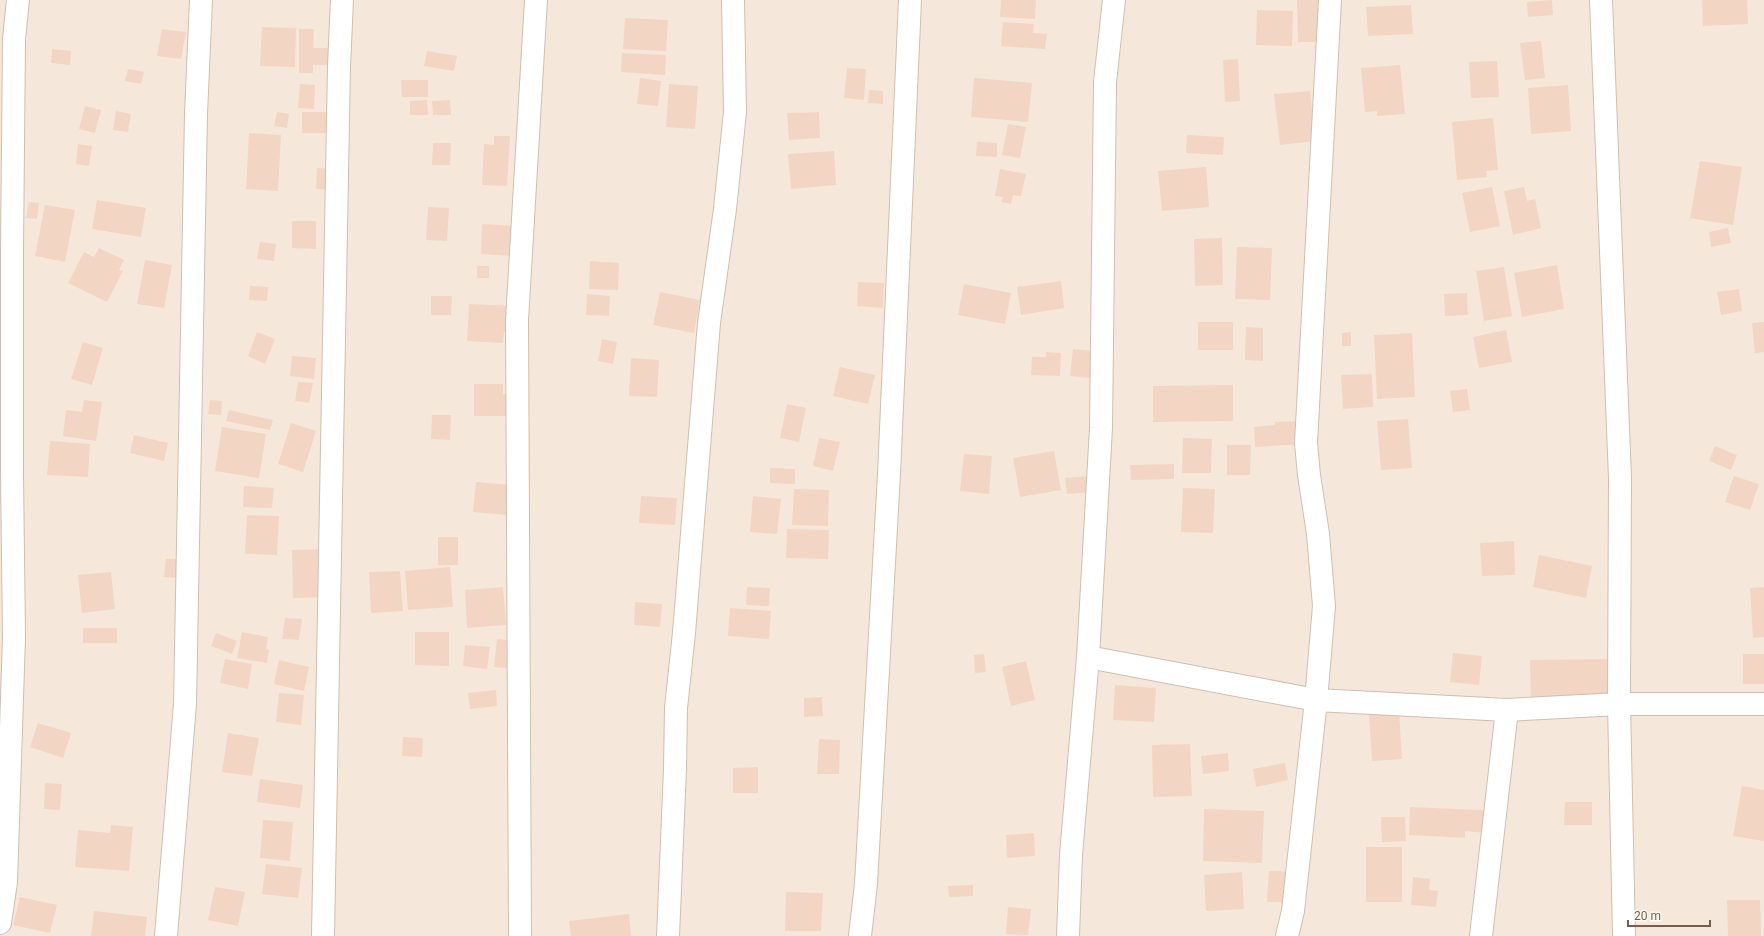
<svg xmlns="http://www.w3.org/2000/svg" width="1764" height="936" viewBox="0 0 1764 936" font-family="Roboto,sans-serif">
<rect width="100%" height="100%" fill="#fdf6ec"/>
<path fill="#f5e8da" d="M0,0h1764v936h-1764z"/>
<path fill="#f3d5c3" d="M1001,0h35l-1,19 -35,-2z
M1297,0h27l1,42h-27z
M1552,0l1,15 -25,2 -1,-15z
M1702,0h45l1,24 -45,2z
M1411,5l2,29 -45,2 -2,-29z
M1257,10l36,1 -1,35 -36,-1z
M625,18l43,2 -2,31 -43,-2z
M1003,22l31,2 -1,9 14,1 -2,15 -44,-3z
M262,27l34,1 -1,39 -35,-1z
M162,29l24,3 -5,27 -24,-3z
M299,29h15l-1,19h17l-1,17h-16v8h-14z
M1541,41l4,37 -20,2 -5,-37z
M52,49l19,2 -1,14 -19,-2z
M427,51l30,5 -3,15 -30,-5z
M622,53l44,2 -1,20 -44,-3z
M1238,59l2,42 -15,1 -2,-42z
M1497,61l2,36 -28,1 -2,-36z
M1400,65l5,49 -28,2v-5l-12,1 -4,-44z
M847,68l19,1 -2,31 -20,-2z
M128,69l16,3 -3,12 -16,-3z
M640,78l21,3 -3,25 -21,-2z
M974,78l58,5 -4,39 -57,-5z
M401,80h27v17h-26z
M300,84l15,1 -1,24 -16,-1z
M669,84l29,2 -3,43 -29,-2z
M1568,85l3,46 -40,3 -3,-46z
M869,90l14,1v13l-15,-1z
M1310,91l5,50 -35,4 -6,-51z
M427,100l1,15h-18v-14z
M450,100l1,15h-18l-1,-14z
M85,106l16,4 -6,23 -16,-4z
M116,111l15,3 -3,18 -15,-2z
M277,112l12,2 -2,14 -13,-2z
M302,112h29v21h-29z
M819,112l1,26 -31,2 -2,-27z
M1493,118l5,52 -12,1 1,6 -30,3 -5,-58z
M1008,124l18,3 -6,31 -18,-3z
M249,133l32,2 -3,56 -32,-2z
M1187,135l37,2 -1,18 -37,-2z
M494,136h16l-3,50 -25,-1 2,-41 10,1z
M977,142l20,1v14l-21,-1z
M433,143h18l-1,22h-18z
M78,144l14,2 -3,20 -13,-2z
M834,151l2,34 -45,4 -3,-35z
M1700,161l42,6 -9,58 -43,-7z
M1206,167l3,40 -47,4 -4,-40z
M317,168l21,1 -1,21 -21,-1z
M1000,169l26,5 -5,22 -8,-1 -2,9 -10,-2 2,-5 -8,-1z
M1492,187l8,39 -30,6 -8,-39z
M1524,187l3,14 8,-2 6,29 -28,7 -9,-44z
M97,200l49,8 -5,29 -49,-8z
M29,202l10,1 -2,16 -11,-1z
M45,205l30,5 -10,52 -30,-6z
M428,207l21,1 -2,33 -21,-1z
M292,221h24v28l-24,-1z
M482,224l49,3 -2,30 -48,-3z
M1728,228l3,15 -20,4 -2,-15z
M1222,238l1,47 -28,1 -1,-47z
M260,242l16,2 -2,17 -17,-2z
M1237,247l35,1 -2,52 -35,-1z
M99,248l25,12 -5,10 4,1 -16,31 -39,-19 16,-31 10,5z
M145,260l27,5 -8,43 -27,-4z
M590,261l29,2 -1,27 -29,-1z
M1557,265l7,44 -42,8 -8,-44z
M477,266h12v12h-12z
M1504,267l8,49 -28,5 -8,-50z
M1061,281l3,27 -43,7 -4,-28z
M858,282l26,1 -1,25 -26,-2z
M964,284l47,9 -6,31 -47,-9z
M250,286l18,1 -1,14 -18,-1z
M1739,289l3,22 -21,4 -4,-23z
M660,292l40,8 -6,33 -41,-8z
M1467,293l1,22 -23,1 -1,-22z
M587,294l23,2 -1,20 -23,-1z
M431,296h21l-1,19h-20z
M469,304l46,2 -2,26h-9l-1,11 -36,-2z
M1198,322h35v28h-35z
M1764,322v30l-9,1 -3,-30z
M1246,327l17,1v33l-18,-1z
M1506,330l6,32 -33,6 -6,-31z
M257,332l18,7 -10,25 -17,-8z
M1351,332v14h-9v-13z
M1412,333l3,64 -38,2 -3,-64z
M602,339l15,3 -4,22 -15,-3z
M83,342l20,6 -11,37 -21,-6z
M1073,349l20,2 -3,27 -20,-2z
M1046,352l15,1 -1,23 -29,-1 1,-18h14z
M292,356l24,2 -2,21 -24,-3z
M631,358l28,2 -2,37 -28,-1z
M840,367l35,8 -7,29 -35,-8z
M1372,374l1,33 -30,2 -2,-34z
M298,382l15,1 -4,20 -14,-2z
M474,384h29v10h12l-1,22h-40z
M1233,385v36l-80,1v-36z
M1467,389l3,21 -17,2 -3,-21z
M84,400l18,2 -6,39 -33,-5 3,-26 16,2z
M210,400l12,1 -1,14 -13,-1z
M787,404l19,4 -7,34 -19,-4z
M229,410l44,10 -3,10 -44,-9z
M432,415h19l-1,25 -19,-1z
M1408,419l4,49 -31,2 -4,-49z
M1301,421l1,23 -47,3 -1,-20 21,-2v-3z
M291,423l25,8 -13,41 -25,-8z
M222,427l44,7 -7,44 -44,-7z
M134,435l34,8 -4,18 -34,-8z
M819,438l21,4 -7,29 -20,-5z
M1183,438l29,1 -1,34h-29z
M50,441l40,3 -2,33 -41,-2z
M1227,445h24l-1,30h-23z
M1715,446l22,9 -6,15 -22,-9z
M1054,451l7,39 -41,7 -7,-39z
M964,454l28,2 -3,38 -29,-3z
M1174,464v15l-43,1 -1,-15z
M770,468l25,1v15l-25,-1z
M1089,476l2,16 -24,2 -2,-16z
M1734,476l25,8 -9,26 -25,-8z
M476,482l35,3 -3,30 -35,-3z
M244,486l30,2 -2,20 -29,-1z
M1183,488l32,1 -2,44 -32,-1z
M794,489l35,1 -1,36 -36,-1z
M641,496l36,2 -2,27 -36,-2z
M753,496l28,3 -4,35 -27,-2z
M247,515l32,1 -2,39 -32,-1z
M787,529l42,1 -1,29 -42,-1z
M438,537h20v28h-20z
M1514,541l1,34 -33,1 -2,-33z
M331,549l1,48 -39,1 -1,-48z
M1539,555l53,11 -6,32 -53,-11z
M166,559h14l-1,19 -15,-1z
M450,567l3,40 -45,3 -3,-39z
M400,571l3,40 -32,2 -2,-41z
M111,572l4,37 -33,4 -4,-38z
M503,587l3,38 -39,3 -2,-38z
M747,587l23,1 -1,18 -23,-1z
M1764,587v50l-11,1 -3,-50z
M635,602l27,2 -2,23 -26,-2z
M730,608l41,3 -2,28 -41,-3z
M285,618l17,1 -3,21 -17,-1z
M83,628h34v15h-34z
M242,632l26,5 -2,12 3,1 -2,13 -30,-5z
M415,632h34v34l-34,-1z
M216,633l21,8 -5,13 -21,-8z
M497,639l23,2 -3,28 -23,-2z
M465,645l25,2 -3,22 -24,-3z
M1453,653l29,3 -3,29 -29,-3z
M984,654l2,18 -11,1 -1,-18z
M1743,654h21v30h-21z
M225,659l27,5 -4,25 -28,-6z
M1609,659v45l-78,1 -1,-45z
M279,660l30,7 -5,24 -30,-7z
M1026,661l9,39 -24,6 -9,-39z
M1115,685l41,3 -2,34 -41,-2z
M496,690l1,16 -27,3 -2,-16z
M279,693l25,2 -3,30 -25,-3z
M822,697l1,19 -19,1v-19z
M1399,712l3,47 -30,2 -3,-46z
M38,723l33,10 -8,25 -33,-11z
M228,733l31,5 -7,38 -30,-4z
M403,737l20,1 -1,19 -20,-1z
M819,739l21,1 -1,34h-22z
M1190,744l2,52 -39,1 -1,-52z
M1228,753l1,18 -26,3 -2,-18z
M1285,763l3,17 -32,7 -3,-18z
M758,767v26h-25v-25z
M260,779l43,6 -3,23 -43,-6z
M45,783l17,1 -2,26 -16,-1z
M1742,786l22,4v51l-31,-5z
M1565,802h27v23h-28z
M1410,807l92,4 -16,22 -21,-2v7l-56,-3z
M1204,809l60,2 -2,52 -59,-2z
M1381,817h24l1,24 -24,1z
M263,820l30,2 -3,39 -30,-3z
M111,825l22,2 -4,44 -54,-4 3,-37 32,3z
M1034,833l1,23 -28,2 -1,-23z
M1366,847h36v55h-36z
M266,864l36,4 -4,30 -36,-4z
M1269,871l30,1 -2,31 -30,-1z
M1242,872l2,37 -38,2 -2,-36z
M1413,877l17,2 -1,11 9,1 -2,16 -25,-2z
M973,885v11l-24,1 -1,-11z
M215,887l30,5 -7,34 -30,-6z
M786,892l37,1 -2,38h-36z
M20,897l37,8 -7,28 -37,-8z
M1727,900h33l1,36h-33z
M1008,907l23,2 -3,26 -22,-1z
M94,911l53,6 -2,19h-54z
M629,914l2,22h-60l-2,-15z"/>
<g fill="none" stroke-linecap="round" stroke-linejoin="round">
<defs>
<path id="minor" d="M1601,0l19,478 -1,226 5,232
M1088,657l228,43 191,10 112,-6h145
M0,923l6,-41 8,-245 -2,-163v-225l2,-210 4,-39
M166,936l19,-232 11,-590 5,-114
M323,936l16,-870 3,-66
M520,936l-3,-616 19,-320
M668,936l7,-167 1,-61 8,-75 25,-310 16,-114 10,-97 -2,-112
M860,936l6,-52 23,-410 21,-474
M1068,936l3,-81 17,-198 13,-229 4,-346 9,-82
M1287,936l6,-25 23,-211 8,-94 -6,-72 -9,-59 -3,-32 24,-443
M1481,936l26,-226"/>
</defs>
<use href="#minor" stroke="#d1beb0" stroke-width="24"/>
<use href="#minor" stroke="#fff" stroke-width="22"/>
</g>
<path d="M1628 920v6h82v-6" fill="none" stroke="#7a5c4d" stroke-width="2"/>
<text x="1634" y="920" font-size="12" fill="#7a5c4d" stroke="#fffaf3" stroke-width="3" paint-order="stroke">20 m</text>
</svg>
